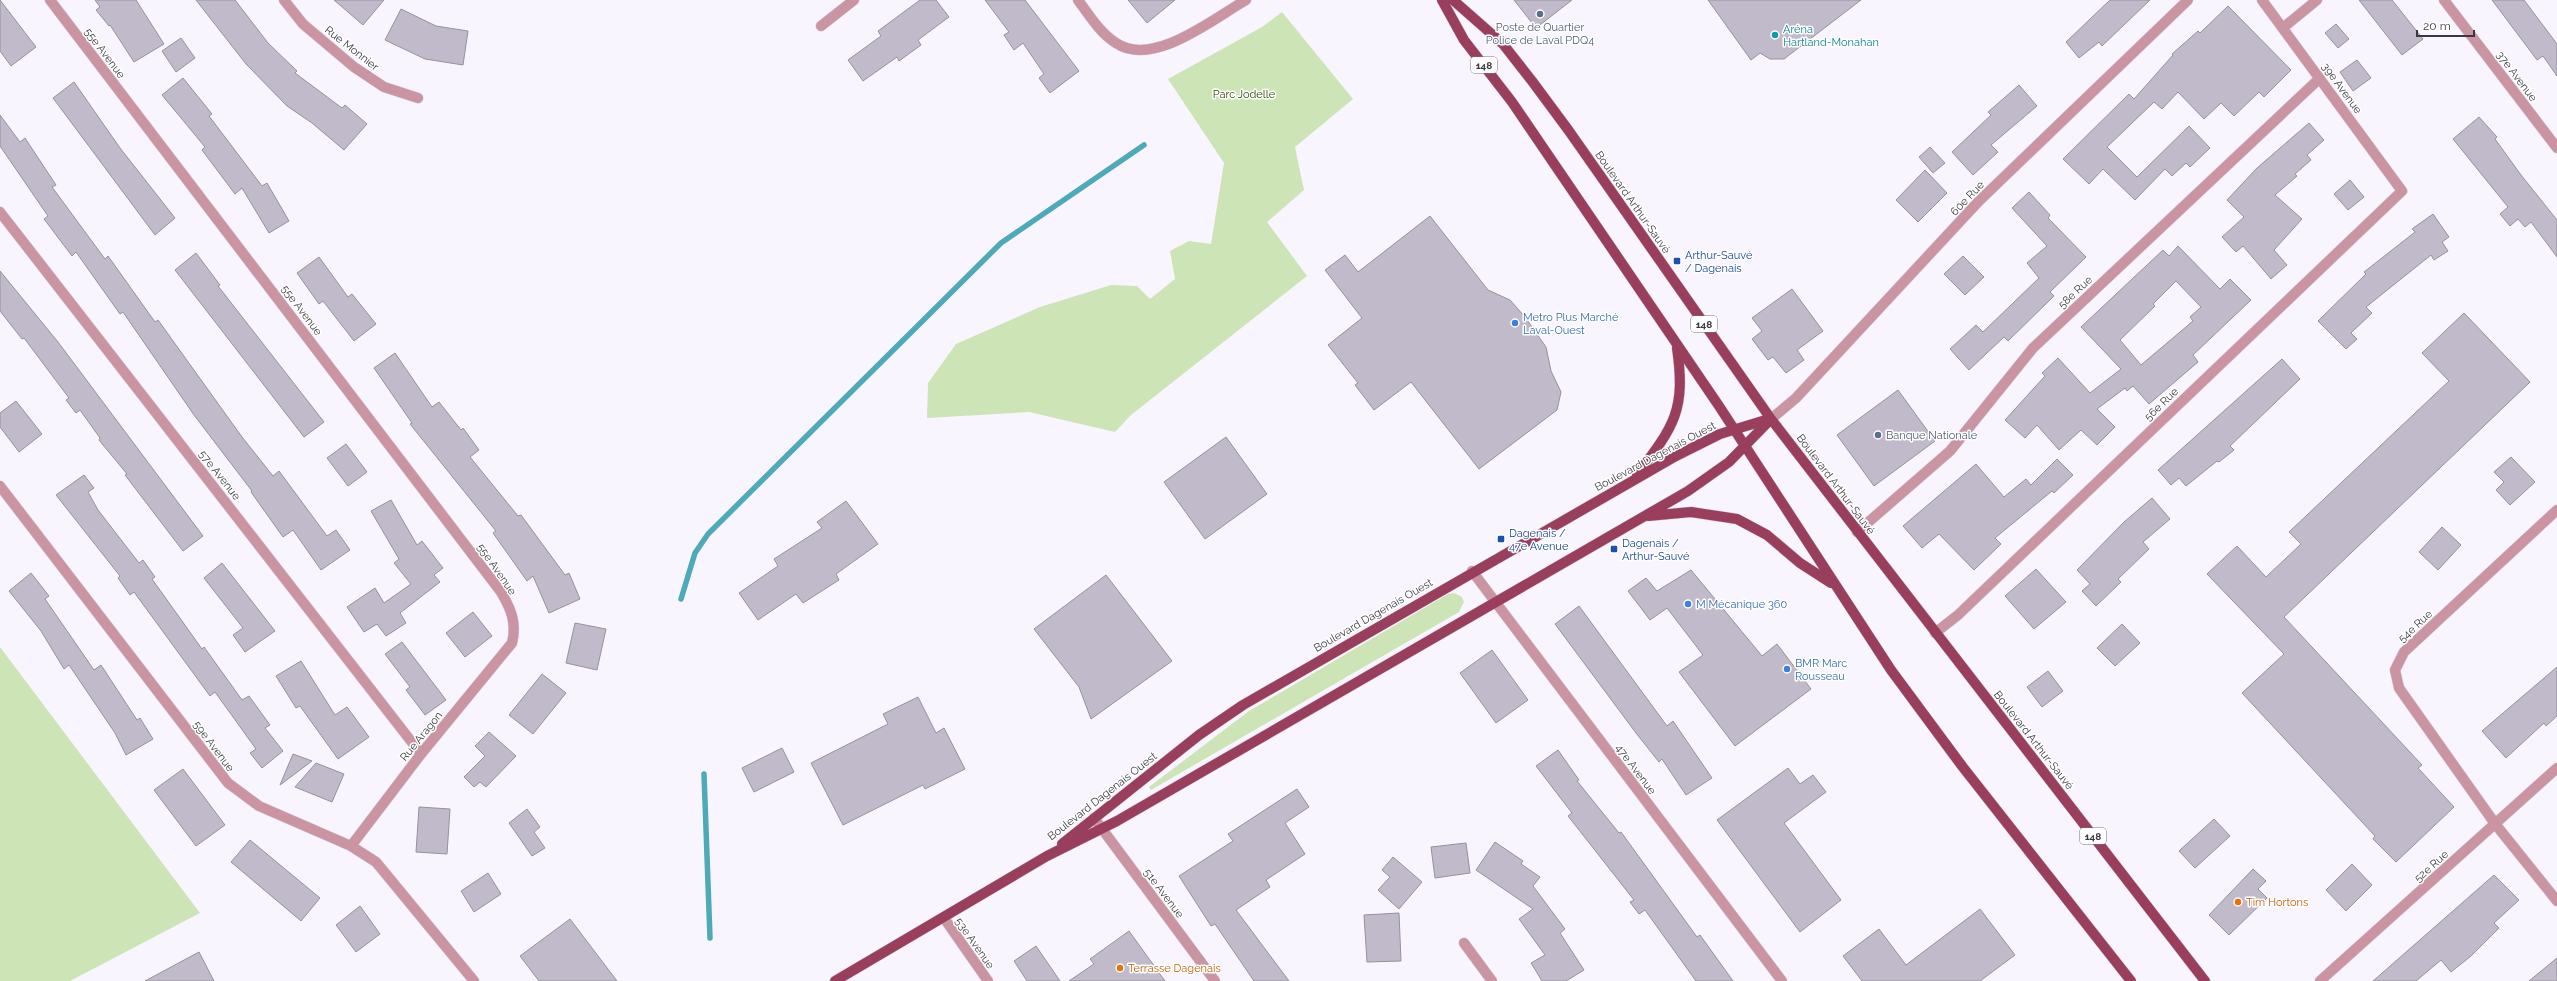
<svg xmlns="http://www.w3.org/2000/svg" width="2557" height="981" viewBox="0 0 2557 981" font-family="Raleway,sans-serif">
<rect width="100%" height="100%" fill="#f9f5ff"/>
<path fill="#cde4b7" d="M1282,12l71,87 -58,48 9,43 -37,32 40,54 -176,139 -16,17 -86,-20 -102,6 1,-35 28,-39 84,-37 71,-22 26,1 13,13 25,-20 -5,-28 19,-10 22,3 13,-81 -56,-84 94,-52z
M1454,593l8,4 2,5 -5,10 -308,178 -2,-3 100,-76 199,-117z
M0,647l200,266 -130,68h-70z"/>
<g fill="none" stroke-linecap="round" stroke-linejoin="round">
<path stroke="#4eaab9" stroke-width="5.5" d="M681,599l14,-46 13,-19 293,-291 143,-98
M704,774l6,164"/>
</g>
<path fill="#c0baca" stroke="#96909f" fill-rule="evenodd" d="M0,0l36,47 -25,19 -11,-15z
M95,0h41l28,44 -30,18 -24,-37 -1,1 -13,-16 4,-3z
M196,0h39l33,43 29,28 -2,2 47,35 3,-3 22,19 -23,26 -32,-27 -25,-17 -41,-42z
M334,0h50l-21,25z
M920,0h16l13,17 -31,23 3,5 -22,16 -2,-4 -34,24 -15,-21 33,-24 -3,-5z
M985,0h40l54,71 -29,22 -11,-15 5,-4 -21,-31 -9,7 -10,-15 5,-3z
M1128,0h47l-28,23z
M1514,0h58l-36,28z
M1708,0h153l-77,59h-14l-10,-6 -9,7z
M2110,0h40l-48,46 -3,-4 -20,16 -13,-16z
M2359,0h33l31,39 -21,16z
M2492,0h32l33,44v32l-14,-20 -6,4z
M2228,6l63,64 -27,27 -5,-5 -25,24 -13,-13 -17,16 -26,-27 -16,17 -8,-7 -47,45 30,30 52,-51 21,22 -20,19 -4,-4 -14,13 -7,-7 -30,31 -32,-31 -14,15 -26,-25 66,-65 5,5 39,-44 -1,-1 26,-23 2,2z
M401,9l35,17 32,5 -5,34 -38,-6 -40,-19z
M2336,24l13,15 -11,9 -13,-15z
M181,38l14,20 -19,14 -14,-21z
M2357,60l14,18 -18,13 -13,-19z
M183,78l29,36 -3,2 53,70 5,-3 22,38 -20,12 -27,-45 -7,6 -33,-44 3,-3 -43,-52z
M74,82l46,66 55,70 -20,17 -102,-137z
M2019,85l18,21 -46,39 7,7 -25,23 -21,-23 39,-37 -3,-3z
M0,115l20,27 5,-4 31,47 -4,2 53,72 3,-3 47,66 3,-2 84,117 31,39 6,-5 48,65 9,-6 14,20 -29,20 -28,-40 -10,7 -32,-45 1,-1 -58,-76 -71,-103 -3,2 -44,-62 -4,4 -28,-37 4,-3 -48,-70z
M2479,117l18,20 -2,2 26,36 36,45v37l-26,-35 -6,5 -7,-8 -8,7 -10,-12 8,-7 -55,-68z
M2309,123l15,17 -17,15 4,5 -16,14 2,2 -22,19 27,24 -28,31 13,15 -16,14 -28,-33 -7,6 -14,-15 22,-20 -17,-17 30,-32z
M1930,147l15,16 -12,10 -14,-16z
M1925,170l22,23 -29,29 -22,-22z
M2350,180l14,17 -16,13 -14,-16z
M2029,192l21,23 -2,3 38,39 -36,35 4,4 -46,45 -4,-4 -35,33 -19,-21 26,-24 7,7 56,-54 -12,-15 20,-17 -35,-38z
M2433,214l16,23 -7,5 6,9 -14,9 -3,-5 -65,52 6,6 -21,20 6,6 -11,10 -28,-28 48,-47 -2,-2 51,-40 -3,-3z
M1430,216l58,74 22,10 15,17 21,30 5,24 10,21 -4,18 -78,59 -68,-87 -37,28 -19,-25 3,-2 -30,-38 34,-27 -37,-48 20,-15 13,17z
M2178,246l42,43 10,-10 21,21 -58,55 5,7 -49,42 -16,-18 -6,5 -2,-3 -28,21 18,18 -18,18 -16,-15 -22,20 -22,-25 -12,13 -20,-18 40,-44 -3,-3 16,-15 32,35 31,-24 -40,-42 82,-77 6,6zM2176,281l25,26 -11,10 3,4 -52,44 -21,-25 35,-34 -2,-2z
M196,253l24,32 -2,1 106,136 -20,15 -129,-167z
M1963,256l21,21 -19,18 -21,-21z
M319,257l29,40 4,-3 24,30 -22,17 -31,-40 -4,3 -22,-31z
M0,271l58,71 145,194 -20,15 -58,-76 2,-1 -28,-34 1,-2 -20,-28 -4,3 -10,-13 3,-2 -45,-60 -2,1 -22,-28z
M1792,289l31,42 -26,19 7,10 -18,13 -13,-16 -5,3 -16,-21 10,-8 -10,-13z
M2464,313l66,69 -246,235 138,148 -4,3 36,39 -58,55 -23,-23 2,-3 -133,-143 42,-39 -77,-80 30,-28 29,31 35,-33 -12,-12 160,-151 -27,-28z
M395,353l37,54 7,-5 22,28 2,-2 16,22 -9,7 48,59 3,-1 44,60 4,-2 11,26 -31,14 -16,-37 -6,5 -34,-48 3,-2 -86,-107 2,-1 -38,-55z
M2282,359l18,20 -70,67 4,4 -15,12 -2,-1 -31,25 -7,-8 -8,7 -13,-15z
M1898,390l37,51 -61,45 -37,-51z
M16,401l26,33 -23,18 -19,-25v-14z
M1226,437l41,57 -62,45 -41,-57z
M346,444l21,28 -19,14 -21,-28z
M2511,457l24,25 -25,23 -14,-15 8,-8 -10,-10z
M2057,459l16,16 -19,18 -2,-2 -57,47 6,6 -27,26 -35,-36 -17,14 -19,-22 73,-62 28,33 22,-18 5,6z
M84,475l10,13 -6,4 10,18 41,53 4,-3 12,17 -3,2 50,70 2,-2 38,53 7,-4 21,29 -5,3 18,23 -21,17 -12,-15 6,-4 -41,-57 -5,4 -76,-104 -4,3 -12,-17 2,-2 -64,-81z
M2152,498l18,21 -27,23 6,7 -31,30 3,3 -25,24 -14,-15 8,-7 -13,-14 47,-48z
M391,500l26,45 5,-4 21,27 -9,7 6,7 -40,31 6,10 -20,13 -9,-12 -13,8 -17,-25 28,-19 9,15 27,-19 -17,-21 5,-4 -28,-48z
M846,501l32,43 -42,30 3,6 -36,23 -7,-9 -38,26 -19,-27 39,-27 -4,-7 48,-31 -5,-6z
M2442,527l19,18 -23,25 -19,-18z
M222,563l53,68 -30,21 -12,-17 10,-7 -39,-50z
M2036,569l30,33 -32,27 -29,-33z
M1691,570l71,86 15,-12 34,45 -76,57 -56,-74 24,-17 -36,-47 -17,12 -22,-29 18,-13 11,13z
M31,573l18,23 -4,3 49,71 7,-5 36,55 3,-2 13,21 -27,16 -11,-22 -46,-68 -5,4 -23,-38 -32,-40z
M1106,575l66,86 -81,58 -12,-32 -45,-58z
M1579,606l88,120 6,-5 39,57 -26,17 -24,-36 -3,3 -23,-29 -81,-109z
M473,612l19,24 -27,21 -19,-24z
M575,623l31,6 -9,41 -31,-7z
M2122,624l18,19 -25,23 -18,-18z
M402,642l44,58 -21,15 -19,-25 4,-3 -25,-33z
M1492,650l36,50 -32,23 -36,-50z
M301,661l34,54 12,-8 22,30 -31,22 -38,-53 -4,2 -20,-32z
M2557,667v49l-11,10 -2,-3 -38,35 -24,-27z
M2048,671l15,20 -21,16 -15,-20z
M542,674l24,19 -33,41 -24,-19z
M918,697l18,36 8,-5 21,41 -40,20 -2,-4 -80,40 -32,-62 77,-39 -5,-10z
M489,732l27,24 -30,31 -6,-5 -6,5 -10,-10 21,-21 -10,-10z
M782,748l12,24 -40,20 -12,-24z
M1558,750l21,30 -2,1 42,52 2,-1 76,105 3,-2 33,46h-37l-51,-71 -6,4 -9,-12 4,-2 -66,-84 4,-3 -36,-47z
M293,754l19,7 -32,24z
M316,763l28,11 -12,28 -37,-15z
M1788,768l12,16 13,-9 13,17 -42,31 57,77 -41,32 -83,-112z
M183,769l42,56 -29,21 -42,-56z
M1297,789l12,18 -24,16 20,31 -39,26 4,7 -34,23 53,71h-35l-39,-57 -4,2 -32,-50 54,-35 -5,-7z
M419,807l31,2 -3,45 -31,-2z
M527,809l13,18 -6,5 11,16 -13,8 -23,-33z
M2214,819l16,17 -35,32 -16,-17z
M250,840l70,58 -19,23 -70,-59z
M1495,842l28,19 -2,3 19,13 -7,9 32,43 -5,4 24,37 -18,11h-24l-11,-18 14,-8 -26,-36 14,-10 -57,-39z
M1466,843l4,30 -35,5 -4,-31z
M1393,857l29,25 -23,27 -21,-19 12,-13 -8,-7z
M2352,864l20,21 -26,26 -20,-21z
M2253,869l13,12 -8,8 9,9 -38,37 -20,-20z
M488,873l13,21 -27,18 -13,-21z
M2494,875l25,25 -25,23 5,5 -28,28 -20,16 -10,-12 -25,21h-43z
M360,906l20,28 -24,18 -20,-27z
M1980,909l35,46 -35,26h-118l-19,-25 36,-27 27,36z
M1399,913l2,48 -34,1 -3,-47z
M570,919l47,62h-78l-19,-25z
M1129,931l36,50h-96l25,-17 -4,-5z
M1036,946l24,35h-33l-13,-20z
M199,952l15,29h-69z
M2557,958v23h-28z"/>
<g fill="none" stroke-linecap="round" stroke-linejoin="round">
<defs>
<path id="minor" d="M50,0l451,592c10,17 16,31 11,51l-91,111 -70,92
M284,0l19,24 51,43 30,20 34,11
M1078,0c11,15 22,33 38,43 37,25 97,-24 130,-43
M2444,0l113,148
M821,26l33,-26
M2284,27l33,-27
M0,212l421,542
M1771,419l25,-21 182,-196 210,-202
M0,486l228,297 31,23 92,40 25,16 98,119
M2557,510l-153,142 -9,18 4,18 97,137 61,76
M1857,532l93,-81 83,-103 287,-270
M1472,571l310,410
M1935,633l23,-18 444,-424 -140,-191
M1094,818l121,163
M944,918l44,63
M1464,943l28,38
M2320,981l237,-213"/>
<path id="major" d="M1442,0l22,40 48,62 207,304 172,264 71,96 169,215
M1453,0l50,44 29,37 37,50 202,288 434,562
M1637,475c37,-49 49,-64 40,-127
M1648,516l43,-4 46,7 30,16 33,28 31,20
M1062,844l137,-109 44,-30 433,-249 44,-22 49,-15
M835,981l212,-125 70,-35 571,-330 41,-29 42,-43"/>
</defs>
<use href="#minor" stroke="#d3cfd9" stroke-width="11"/>
<use href="#major" stroke="#d3cfd9" stroke-width="11"/>
<use href="#minor" stroke="#ca94a3" stroke-width="10"/>
<use href="#major" stroke="#9a3e5e" stroke-width="10"/>
</g>
<g fill="#5c6f8a" stroke="#fff" stroke-width="1.5">
<circle cx="1540" cy="14" r="4"/>
<circle cx="1878" cy="435" r="4"/>
</g>
<circle fill="#0f9aa8" stroke="#fff" stroke-width="1.5" cx="1775" cy="35" r="4"/>
<g fill="#1a4fb4" stroke="#fff" stroke-width="1.5">
<rect x="1673" y="257" width="8" height="8" rx="2"/>
<rect x="1497" y="535" width="8" height="8" rx="2"/>
<rect x="1610" y="545" width="8" height="8" rx="2"/>
</g>
<g fill="#3f7fe0" stroke="#fff" stroke-width="1.5">
<circle cx="1515" cy="323" r="4"/>
<circle cx="1688" cy="604" r="4"/>
<circle cx="1787" cy="669" r="4"/>
</g>
<g fill="#e8710a" stroke="#fff" stroke-width="1.5">
<circle cx="2238" cy="902" r="4"/>
<circle cx="1120" cy="968" r="4"/>
</g>
<g text-anchor="middle" stroke-width="3" stroke-linejoin="round" paint-order="stroke">
<g fill="#fff" stroke="#767479" stroke-width="1">
<rect x="1471" y="57" width="26" height="16" rx="3"/>
<rect x="1691" y="316" width="26" height="16" rx="3"/>
<rect x="2080" y="828" width="26" height="16" rx="3"/>
</g>
<g font-size="10" font-weight="bold" fill="#3b393f">
<text x="1484" y="69">148</text>
<text x="1704" y="328">148</text>
<text x="2093" y="840">148</text>
</g>
<g font-size="11" fill="#4e5e75" stroke="#fff">
<text x="1540" y="31">Poste de Quartier<tspan x="1540" dy="13">Police de Laval PDQ4</tspan></text>
<text x="1886" y="439" text-anchor="start">Banque Nationale</text>
</g>
<g font-size="11" fill="#0d838f" stroke="#fff" text-anchor="start">
<text x="1783" y="33">Aréna<tspan x="1783" dy="13">Hartland-Monahan</tspan></text>
</g>
<g font-size="11" fill="#3b393f" stroke="#fff">
<text transform="translate(352 48) rotate(38)" y="4">Rue Monnier</text>
<text transform="translate(105 53) rotate(53)" y="4">55e Avenue</text>
<text transform="translate(2517 76) rotate(53)" y="4">37e Avenue</text>
<text transform="translate(2342 88) rotate(54)" y="4">39e Avenue</text>
<text transform="translate(1967 198) rotate(-46)" y="4">60e Rue</text>
<text transform="translate(1633 202) rotate(55)" y="4">Boulevard Arthur-Sauvé</text>
<text transform="translate(2075 292) rotate(-43)" y="4">58e Rue</text>
<text transform="translate(302 310) rotate(53)" y="4">55e Avenue</text>
<text transform="translate(2161 404) rotate(-44)" y="4">56e Rue</text>
<text transform="translate(1655 456) rotate(-28)" y="4">Boulevard Dagenais Ouest</text>
<text transform="translate(220 475) rotate(52)" y="4">57e Avenue</text>
<text transform="translate(1836 484) rotate(53)" y="4">Boulevard Arthur-Sauvé</text>
<text transform="translate(497 569) rotate(55)" y="4">55e Avenue</text>
<text transform="translate(1373 615) rotate(-30)" y="4">Boulevard Dagenais Ouest</text>
<text transform="translate(2415 626) rotate(-43)" y="4">54e Rue</text>
<text transform="translate(421 736) rotate(-51)" y="4">Rue Aragon</text>
<text transform="translate(2034 740) rotate(52)" y="4">Boulevard Arthur-Sauvé</text>
<text transform="translate(214 746) rotate(53)" y="4">59e Avenue</text>
<text transform="translate(1636 769) rotate(53)" y="4">47e Avenue</text>
<text transform="translate(1102 796) rotate(-38)" y="4">Boulevard Dagenais Ouest</text>
<text transform="translate(2431 866) rotate(-42)" y="4">52e Rue</text>
<text transform="translate(1164 893) rotate(53)" y="4">51e Avenue</text>
<text transform="translate(975 943) rotate(55)" y="4">53e Avenue</text>
</g>
<g font-size="11" fill="#2e4803" stroke="#fff">
<text x="1244" y="98">Parc Jodelle</text>
</g>
<g font-size="11" fill="#164399" stroke="#fff" text-anchor="start">
<text x="1685" y="259">Arthur-Sauvé<tspan x="1685" dy="13">/ Dagenais</tspan></text>
<text x="1509" y="537">Dagenais /<tspan x="1509" dy="13">47e Avenue</tspan></text>
<text x="1622" y="547">Dagenais /<tspan x="1622" dy="13">Arthur-Sauvé</tspan></text>
</g>
<g font-size="11" fill="#366cbe" stroke="#fff" text-anchor="start">
<text x="1523" y="321">Metro Plus Marché<tspan x="1523" dy="13">Laval-Ouest</tspan></text>
<text x="1696" y="608">M Mécanique 360</text>
<text x="1795" y="667">BMR Marc<tspan x="1795" dy="13">Rousseau</tspan></text>
</g>
<g font-size="11" fill="#c56008" stroke="#fff" text-anchor="start">
<text x="2246" y="906">Tim Hortons</text>
<text x="1128" y="972">Terrasse Dagenais</text>
</g>
</g>
<path d="M2417 30v6h57v-6" fill="none" stroke="#3b393f" stroke-width="2"/>
<text x="2423" y="30" font-size="12" fill="#3b393f" stroke="#ffffff" stroke-width="3" paint-order="stroke">20 m</text>
</svg>
